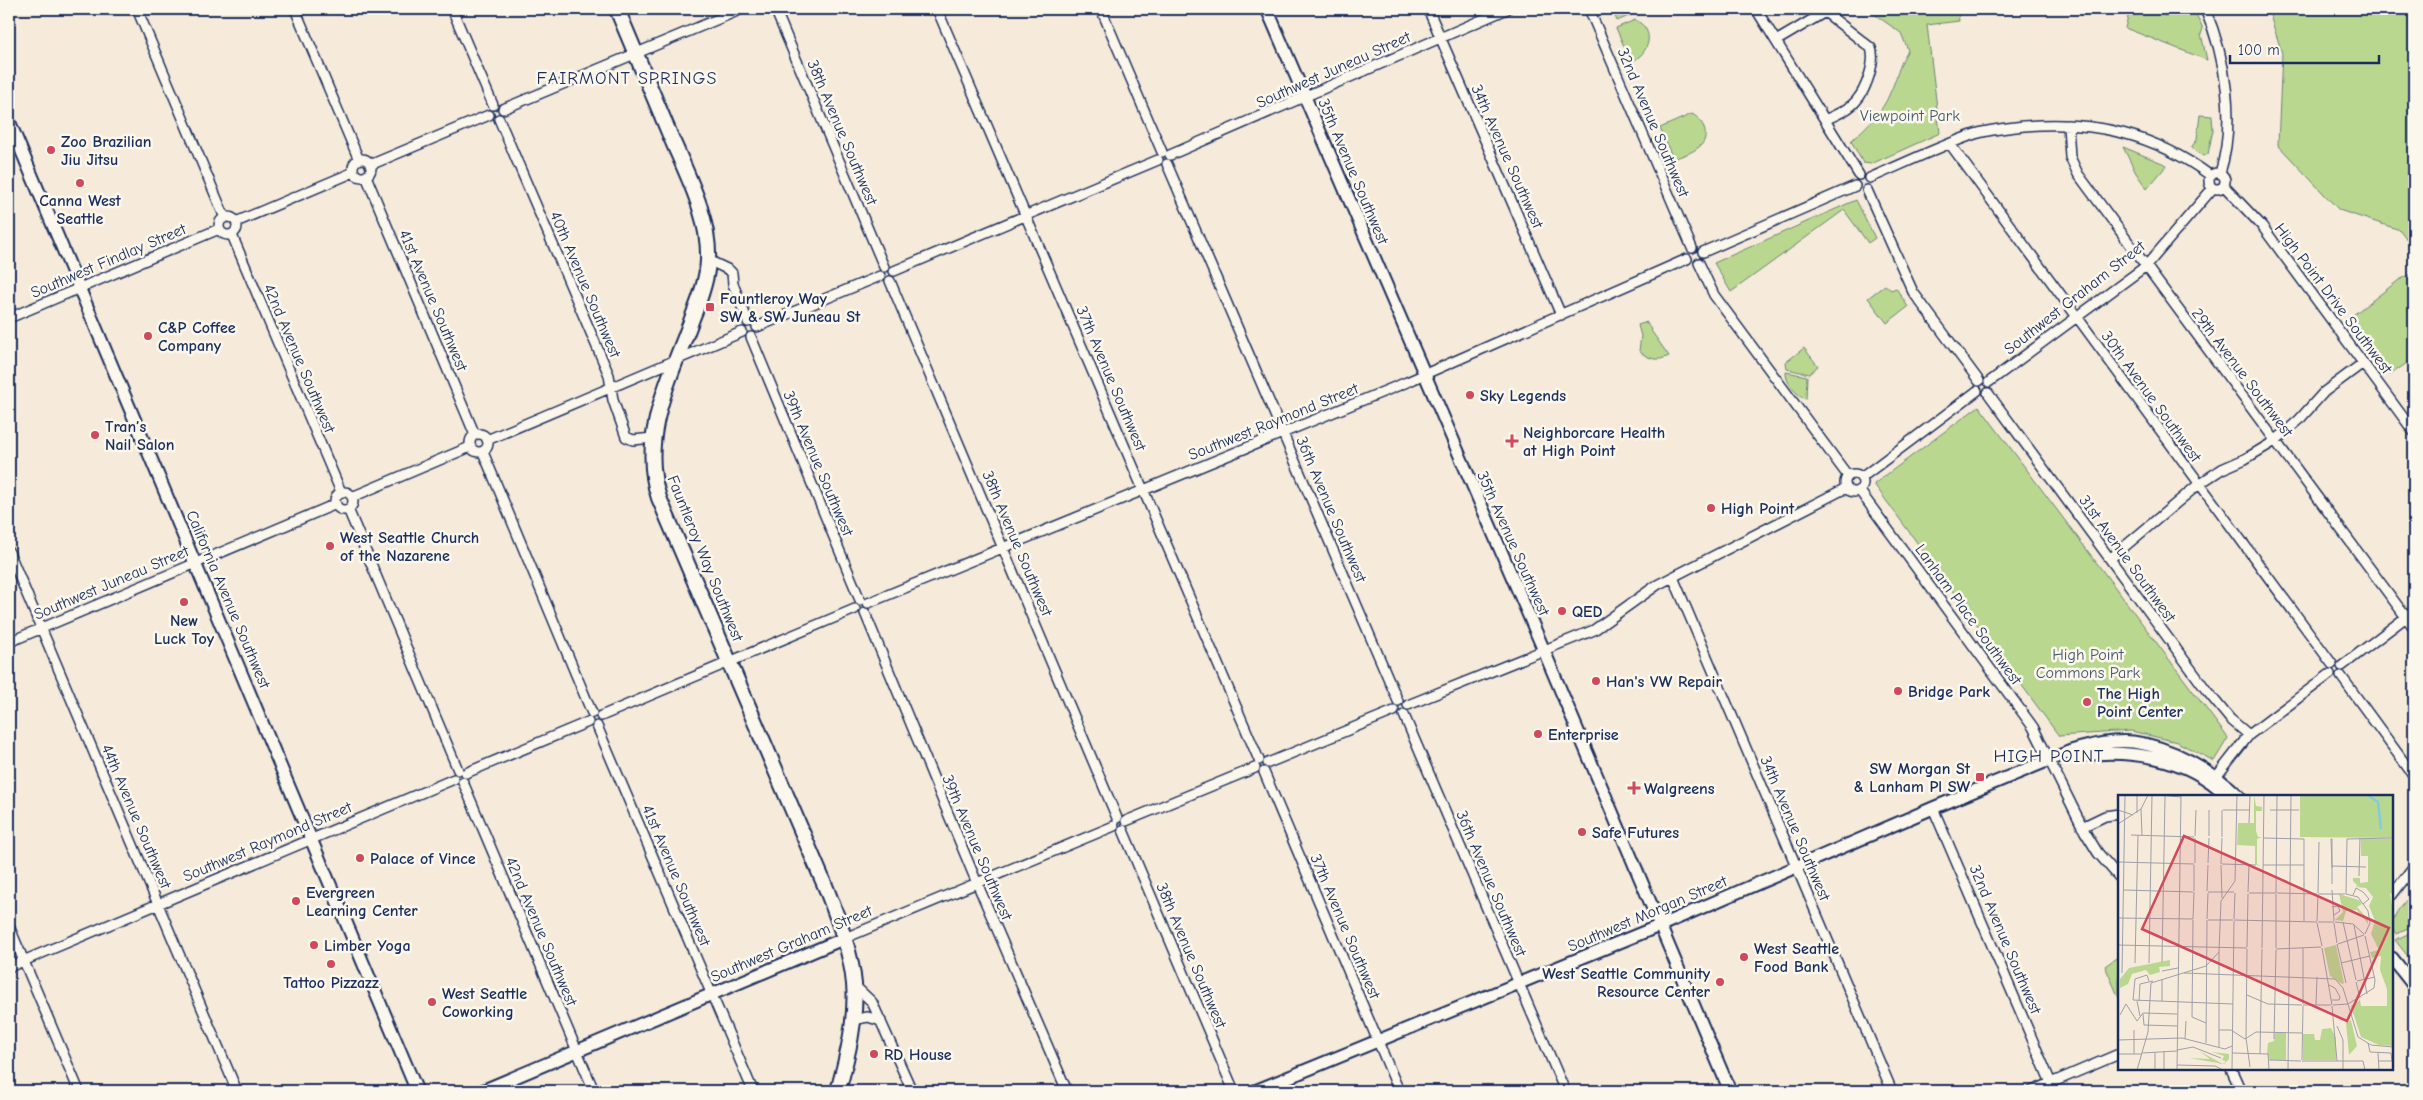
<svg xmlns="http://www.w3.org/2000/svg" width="2423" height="1100" viewBox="0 0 2423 1100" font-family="'Comic Neue',sans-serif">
<rect width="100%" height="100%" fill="#f6eada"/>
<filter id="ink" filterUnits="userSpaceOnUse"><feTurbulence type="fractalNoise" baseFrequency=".02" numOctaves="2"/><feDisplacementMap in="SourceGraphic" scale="10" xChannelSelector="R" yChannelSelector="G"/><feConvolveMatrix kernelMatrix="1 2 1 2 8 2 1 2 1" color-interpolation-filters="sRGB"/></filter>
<g filter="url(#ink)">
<path fill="#bad790" stroke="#6a8377" d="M1612,9h33l-28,12z
M1867,9h134l-43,5 1,7 -32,4 13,108 -69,31 -8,-1 -12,-22c16,-15 31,-28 39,-48 7,-15 9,-29 18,-43l-7,-17z
M2130,9h28l7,7c21,-13 29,-10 38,13l-2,5 6,26 -82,-32z
M2268,9h146v240l-14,-19 -61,-20 -61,-65 4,-92z
M1635,20c22,10 14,34 -4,42l-15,-34z
M1692,114c12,6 19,24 7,33 -7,6 -18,9 -26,12l-13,-31z
M2200,115l12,1 1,14 -5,24 -4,2 -13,-8 6,-9z
M2123,147l44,18 -20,24 -11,-16z
M1856,200l19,38 -7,5 -24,-33 -113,82 -17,-29z
M2414,273v85l-24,17 -42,-56 51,-39z
M1885,285l6,5 5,-2 12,19 -21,16 -19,-25z
M1647,322l5,10 17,24c-12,6 -20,3 -30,-5l2,-15 -3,-11z
M1804,348l14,18 -9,8 -22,-5 -1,-7z
M1786,372l21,4 -1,23c-10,-4 -21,-17 -20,-27z
M1979,406l249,332 -14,23 -37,-19 -46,-11 -72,5 -185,-252z
M2414,892v34l-17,8c-12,-16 7,-30 17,-42z
M2414,931v33l-19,-24z
M2119,956v42l-14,-32z"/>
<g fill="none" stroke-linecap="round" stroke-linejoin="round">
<path stroke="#578eaa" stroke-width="3" d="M1902,11l1,-2"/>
<defs>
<path id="street" d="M137,9l88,209
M295,9l64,151
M452,9l41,96
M775,9l109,258
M937,9l322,751
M1101,9l61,143
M1428,9l133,306
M1589,9l103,239
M1756,9l103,166
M2205,9c21,48 31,114 15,164
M1776,41l49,-29 46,36c5,14 -5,42 -15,53 -7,9 -21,14 -31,19
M503,109l239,-100
M499,119l110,256 4,25 13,37 7,3 20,-2
M2068,125l2,32 8,17 336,454
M1950,144l382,520
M1170,155l337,-146
M353 168a9 9 0 1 1 18 0a9 9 0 1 1-18 0Z
M1167,164l231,537
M370,165l119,-50
M2209 181a8 8 0 1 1 16 0a8 8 0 1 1-16 0Z
M366,176l109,259
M1870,178c35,-15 70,-32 105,-44 16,-5 33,-6 49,-8 70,-6 130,8 187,50
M2224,186l38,40 152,206
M1867,190l46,102 66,89
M219 226a9 9 0 1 1 18 0a9 9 0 1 1-18 0Z
M236,222l118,-50
M232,235l109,257
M1703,252l152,-66
M708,260l21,10 3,3 1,11 15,38
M1699,263l15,32 134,181
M894,271l264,-111
M890,281l227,537
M9,318l210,-89
M757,327l123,-51
M751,337l109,263
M1989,382l157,-116 67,-78
M1988,393l219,298 23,28 19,16
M470 443a9 9 0 1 1 18 0a9 9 0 1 1-18 0Z
M487,440l255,-108
M483,452l109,261
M1845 483a9 9 0 1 1 18 0a9 9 0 1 1-18 0Z
M1861,478l116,-87
M1859,490l174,237 52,105 13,21 21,24
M335 501a9 9 0 1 1 18 0a9 9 0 1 1-18 0Z
M352,497l118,-50
M348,509l110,261
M9,552l228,539
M2111,558l88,-74 23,-15 23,-10 30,-18 24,-21 25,-28 39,-29
M1673,577l219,514
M868,603l539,-221 280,-123
M865,613l109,263 93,215
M9,642l327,-138
M2342,666l72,-55
M2341,676l73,100
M1408,705l186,-75 63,-45 189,-97
M1404,715l161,376
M601,716l254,-107
M597,726l156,365
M1268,763l126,-52
M1264,772l135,319
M466,773l122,-51
M2213,781l36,-46 81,-61
M463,782l131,309
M1933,808l118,275
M1126,821l129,-53
M2082,827l23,-11 14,-2
M1123,830l111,261
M2392,895l22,-29
M9,926l70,165
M845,938l269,-112
M9,967l445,-188
M854,985l18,17 40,89
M852,1020l16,-3 13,4
M2231,1069l10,22
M2032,1091l87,-37"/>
<path id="secondary" d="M1267,9l272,630 191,452
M9,121l408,970
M2074,756c53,-8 113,0 153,40
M2392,958l22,28
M482,1091l363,-153
M1255,1091l404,-165 274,-118 138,-57c21,-6 41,-11 62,-9 39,5 78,28 106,54"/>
<path id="primary" d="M617,9c18,42 35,84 53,126 17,40 40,82 38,126 -1,19 -8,38 -15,55 -21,59 -55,119 -34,182l167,390c12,31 25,63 28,96 3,35 -7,74 -16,107"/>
</defs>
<use href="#street" stroke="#1b2f5e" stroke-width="12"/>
<use href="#secondary" stroke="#1b2f5e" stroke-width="15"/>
<use href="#primary" stroke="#1b2f5e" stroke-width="18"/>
<use href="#street" stroke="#fbf7ec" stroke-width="9"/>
<use href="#secondary" stroke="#fbf7ec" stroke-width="11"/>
<use href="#primary" stroke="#fbf7ec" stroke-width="14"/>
</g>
</g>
<g fill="#d1495b" stroke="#fbf7ec" stroke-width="2">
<circle cx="51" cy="150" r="5"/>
<circle cx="80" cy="183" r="5"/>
<rect x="705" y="302" width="10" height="10" rx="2.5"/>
<circle cx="148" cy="336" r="5"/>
<circle cx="1470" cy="395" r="5"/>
<circle cx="95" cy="435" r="5"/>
<path d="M1509.5 433.5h5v5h5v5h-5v5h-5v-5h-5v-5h5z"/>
<circle cx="1711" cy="508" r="5"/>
<circle cx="330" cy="546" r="5"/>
<circle cx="184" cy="602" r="5"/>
<circle cx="1562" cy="611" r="5"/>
<circle cx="1596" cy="681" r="5"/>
<circle cx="1898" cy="691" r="5"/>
<circle cx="2087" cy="702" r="5"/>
<circle cx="1538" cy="734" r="5"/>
<rect x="1975" y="772" width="10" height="10" rx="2.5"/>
<path d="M1631.5 780.5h5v5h5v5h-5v5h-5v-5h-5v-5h5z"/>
<circle cx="1582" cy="832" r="5"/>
<circle cx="360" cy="858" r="5"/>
<circle cx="296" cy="901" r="5"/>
<circle cx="314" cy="945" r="5"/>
<circle cx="1744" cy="957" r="5"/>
<circle cx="331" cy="964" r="5"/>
<circle cx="1720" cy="982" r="5"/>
<circle cx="432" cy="1002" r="5"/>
<circle cx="874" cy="1054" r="5"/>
</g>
<g text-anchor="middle" stroke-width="5" stroke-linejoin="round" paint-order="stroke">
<g font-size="16" fill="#1b2f5e" stroke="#fbf7ec">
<text transform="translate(1333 69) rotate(-24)" y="6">Southwest Juneau Street</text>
<text transform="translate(1654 122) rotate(67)" y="6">32nd Avenue Southwest</text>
<text transform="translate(843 132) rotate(67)" y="6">38th Avenue Southwest</text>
<text transform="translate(1508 156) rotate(66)" y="6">34th Avenue Southwest</text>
<text transform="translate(1354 171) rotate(67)" y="6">35th Avenue Southwest</text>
<text transform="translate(108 260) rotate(-23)" y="6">Southwest Findlay Street</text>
<text transform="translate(586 284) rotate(67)" y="6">40th Avenue Southwest</text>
<text transform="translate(2074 297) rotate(-38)" y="6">Southwest Graham Street</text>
<text transform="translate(2334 298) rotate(53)" y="6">High Point Drive Southwest</text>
<text transform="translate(434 300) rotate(67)" y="6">41st Avenue Southwest</text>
<text transform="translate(300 358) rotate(67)" y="6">42nd Avenue Southwest</text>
<text transform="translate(2243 372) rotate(53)" y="6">29th Avenue Southwest</text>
<text transform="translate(1112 378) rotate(67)" y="6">37th Avenue Southwest</text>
<text transform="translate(2152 396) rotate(54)" y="6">30th Avenue Southwest</text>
<text transform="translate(1273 421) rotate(-22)" y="6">Southwest Raymond Street</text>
<text transform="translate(819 463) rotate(67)" y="6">39th Avenue Southwest</text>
<text transform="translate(1332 509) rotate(67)" y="6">36th Avenue Southwest</text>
<text transform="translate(1018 543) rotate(67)" y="6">38th Avenue Southwest</text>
<text transform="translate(1514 543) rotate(66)" y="6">35th Avenue Southwest</text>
<text transform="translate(706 558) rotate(68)" y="6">Fauntleroy Way Southwest</text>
<text transform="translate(2128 558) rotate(54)" y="6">31st Avenue Southwest</text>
<text transform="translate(111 582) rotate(-23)" y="6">Southwest Juneau Street</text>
<text transform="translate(229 599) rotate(67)" y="6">California Avenue Southwest</text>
<text transform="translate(1969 614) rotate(54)" y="6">Lanham Place Southwest</text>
<text transform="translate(137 816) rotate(67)" y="6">44th Avenue Southwest</text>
<text transform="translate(1796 828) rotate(67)" y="6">34th Avenue Southwest</text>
<text transform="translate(267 841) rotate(-23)" y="6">Southwest Raymond Street</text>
<text transform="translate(978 847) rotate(67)" y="6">39th Avenue Southwest</text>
<text transform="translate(677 875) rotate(67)" y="6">41st Avenue Southwest</text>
<text transform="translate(1492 883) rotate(67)" y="6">36th Avenue Southwest</text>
<text transform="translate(1647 913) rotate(-23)" y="6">Southwest Morgan Street</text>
<text transform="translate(1346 926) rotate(67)" y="6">37th Avenue Southwest</text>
<text transform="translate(542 931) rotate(67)" y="6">42nd Avenue Southwest</text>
<text transform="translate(2006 939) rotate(67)" y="6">32nd Avenue Southwest</text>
<text transform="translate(791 943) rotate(-23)" y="6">Southwest Graham Street</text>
<text transform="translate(1192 955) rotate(67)" y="6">38th Avenue Southwest</text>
</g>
<g font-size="16" fill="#43596a" stroke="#fbf7ec">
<text x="1910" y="121">Viewpoint Park</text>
<text x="2088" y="660">High Point<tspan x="2088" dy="18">Commons Park</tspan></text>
</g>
<g font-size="16" font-weight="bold" fill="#1b2f5e" stroke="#fbf7ec" text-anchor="start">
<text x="61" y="147">Zoo Brazilian<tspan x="61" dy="18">Jiu Jitsu</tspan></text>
<text x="80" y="206" text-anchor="middle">Canna West<tspan x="80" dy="18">Seattle</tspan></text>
<text x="720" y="304">Fauntleroy Way<tspan x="720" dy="18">SW &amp; SW Juneau St</tspan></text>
<text x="158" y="333">C&amp;P Coffee<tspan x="158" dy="18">Company</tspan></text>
<text x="1480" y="401">Sky Legends</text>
<text x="105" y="432">Tran’s<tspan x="105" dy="18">Nail Salon</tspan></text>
<text x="1523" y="438">Neighborcare Health<tspan x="1523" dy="18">at High Point</tspan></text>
<text x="1721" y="514">High Point</text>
<text x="340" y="543">West Seattle Church<tspan x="340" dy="18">of the Nazarene</tspan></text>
<text x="1572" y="617">QED</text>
<text x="184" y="626" text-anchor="middle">New<tspan x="184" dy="18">Luck Toy</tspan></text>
<text x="1606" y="687">Han's VW Repair</text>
<text x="1908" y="697">Bridge Park</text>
<text x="2097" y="699">The High<tspan x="2097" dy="18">Point Center</tspan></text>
<text x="1548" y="740">Enterprise</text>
<text x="1970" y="774" text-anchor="end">SW Morgan St<tspan x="1970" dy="18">&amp; Lanham Pl SW</tspan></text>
<text x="1644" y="794">Walgreens</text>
<text x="1592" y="838">Safe Futures</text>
<text x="370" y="864">Palace of Vince</text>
<text x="306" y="898">Evergreen<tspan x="306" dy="18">Learning Center</tspan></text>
<text x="324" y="951">Limber Yoga</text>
<text x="1754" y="954">West Seattle<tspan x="1754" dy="18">Food Bank</tspan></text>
<text x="1710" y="979" text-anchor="end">West Seattle Community<tspan x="1710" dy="18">Resource Center</tspan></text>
<text x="331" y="988" text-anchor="middle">Tattoo Pizzazz</text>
<text x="442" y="999">West Seattle<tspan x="442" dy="18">Coworking</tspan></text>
<text x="884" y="1060">RD House</text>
</g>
<g font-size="18" letter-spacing="1" fill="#1b2f5e" stroke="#fbf7ec">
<text x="627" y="84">FAIRMONT SPRINGS</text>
<text x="2049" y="762">HIGH POINT</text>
</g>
</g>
<g transform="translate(2118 795)">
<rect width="275" height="275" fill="#f6eada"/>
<path d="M136,0l2,11 6,1v4h-6v20l2,6h4l-5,2v25l4,3 -6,-3v-18l-18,-1 1,-22h16zM182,0h93v43l-93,-1zM243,44h32v53l-3,2 3,18v134l-14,-1 -18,-8 -10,-31 9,-6 1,6h26v-17l-7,-19 1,-14 -9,2 -2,-6 9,-2 -8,-16 4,-13 -6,-15 4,-9 -7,-9 -10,-1 1,-2 1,2h1l-6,-6v-3h7v5l8,-1v-26h-7zM221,99l20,6 3,4 -5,3 11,12v5l-11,-14 -11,1 -3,10 -8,-1 8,-8zM218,150l8,38 -2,1 -12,-8 -6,-28zM52,165v6l-11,1 1,5 -10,3 -4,-5 -14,4 -4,10 -8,4v-9l9,-11zM233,225l6,26 -8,9 -3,-32zM213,233l5,10v22h-33v-26h11l1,6h5l2,-11zM157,238h11v27h-16l-3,-7 1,-10 6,-2zM81,256l24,13 3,-3 -4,-1 2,-4 -12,-4 17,2v5l-5,5 -35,-6 21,1z" fill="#bad790"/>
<path fill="none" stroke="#7fcedd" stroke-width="2.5" d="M250,0l10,7 3,27"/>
<path fill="none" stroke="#9e9fa8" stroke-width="1" d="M41,0l22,2M23,14l1,26M0,15l15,5M105,15h26M152,15h29M19,18v-18M131,28l1,-28M0,29l23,-15 7,-14M13,40l63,2M77,41l1,-26M91,41v-26M104,42v-27M145,43l41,1v46M0,67l76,2M77,68v-25M90,68l1,-25M103,69l1,-26M104,69l34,1M103,70l1,33M145,70h41M214,71l34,1M241,81l1,-38M214,89v-45h-1l1,29M6,95l69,2M214,95l2,31M76,96v-26M89,96l1,-26M90,97h26M130,97l1,-27M131,98h27M158,98l1,-98M159,98l40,1M200,98l1,-51M200,99h27M228,99l1,-55 46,-1M228,99l12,3 10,14 2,12 -5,11M235,100l3,-7 7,4 6,7 -6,5M214,112l6,-1 2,5 -6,4M0,123l75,1M75,124l1,-27M89,124l1,-26M116,124l1,-26M75,125l-1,97 14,6M90,125h25M116,125l83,2M186,126v-37M199,126l1,-26M200,127h16M217,127l18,2 11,10M225,127l13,58M199,128l5,23M216,128l3,20M236,130l13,69M219,149l9,39M220,149l26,-9M0,150l129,3M129,152l1,-53M144,153l2,-153M158,153v-54M204,153l10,57M129,154l-1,89 4,29M158,154l45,-2M101,157v95M44,167l3,-166M17,168l3,-128M31,168l3,-168M223,168l29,-7M44,176l16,-3M4,178l3,-178M66,178l151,6 8,9 15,49 13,8 22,2M44,184v22M31,186l-2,-6 -12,4 -2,21 100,4M239,186l18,-4M238,187l4,16M211,190l6,3 5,9 -1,3h-7M129,200l21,9 34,1M19,206l3,15M21,206l1,-17 13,-3M185,209v-56M185,210h28M198,210l1,-28M215,210l15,-1 26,-16 1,-8 -10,-44M214,211l5,55M25,219l1,11 33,1M2,220l6,-11 11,17 6,-8 34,1M219,231l6,14v30M101,235h12l14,9 11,-7 46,1M67,244l1,-18M156,244l2,-89M0,245l64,-2 43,11 7,-3M88,248l1,-123M250,248l2,9 21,1 1,8h-14M59,255l16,-3 28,11M24,258l35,-2M114,258l36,1 1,16M260,258l1,17M0,259h23M16,259v-24M142,259l2,-105M151,265l32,1M184,265l1,-54M184,266h61l2,9M59,270l38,1 8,4M19,275l11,-38 3,-49 55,-17 13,-14 2,-51 14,-20 2,-86M37,275v-17M46,275v-19M59,275l4,-275M114,275l2,-149M170,275l3,-275"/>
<path fill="#d1495b" fill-opacity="0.15" stroke="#d1495b" stroke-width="2.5" d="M66,41l205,92 -42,93 -205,-92z"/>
<rect width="275" height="275" fill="none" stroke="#1b2f5e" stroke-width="2.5"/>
</g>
<rect width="2423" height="1100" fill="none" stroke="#fbf7ec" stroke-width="30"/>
<rect x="15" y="15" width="2393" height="1070" fill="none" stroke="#1b2f5e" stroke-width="2" filter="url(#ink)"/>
<path d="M2230 55v8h149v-8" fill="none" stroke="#1b2f5e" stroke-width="2.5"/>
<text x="2238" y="55" font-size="15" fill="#1b2f5e" stroke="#fbf7ec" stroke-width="4" paint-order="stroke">100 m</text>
</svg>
